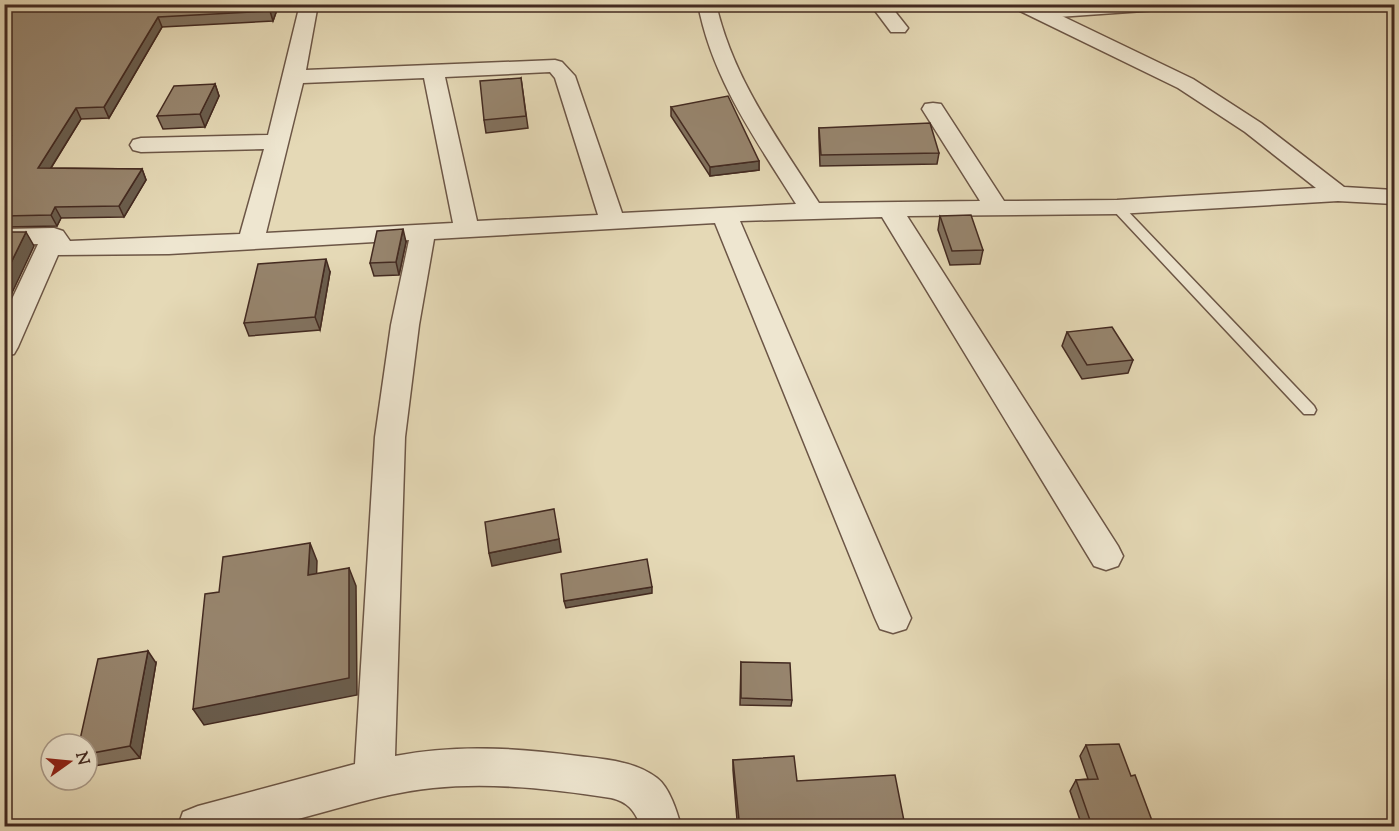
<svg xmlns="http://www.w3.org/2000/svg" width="1399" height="831" viewBox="0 0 1399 831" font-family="'Sorts Mill Goudy',serif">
<rect width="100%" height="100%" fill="#e5d9b6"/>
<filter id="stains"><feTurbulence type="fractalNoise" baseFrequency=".00333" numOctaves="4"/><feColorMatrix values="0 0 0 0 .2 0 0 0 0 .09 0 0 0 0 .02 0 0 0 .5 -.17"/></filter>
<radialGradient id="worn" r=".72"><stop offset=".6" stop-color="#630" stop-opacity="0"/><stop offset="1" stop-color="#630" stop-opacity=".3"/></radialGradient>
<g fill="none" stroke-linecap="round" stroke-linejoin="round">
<defs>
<path id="service" d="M1154,4h51l-4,3 -157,11 -5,-3 5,-3z
M1117,203l4,1 193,202 2,4 -2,4h-10l-191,-204 -2,-3z"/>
<path id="minor" d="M300,4h18l-12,66 249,-10 7,2 13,14 47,137 174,-9c-40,-64 -84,-125 -98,-200h18c17,75 62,135 103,199l161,-2 -58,-92 3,-5 8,-1 8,1 63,97 113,-1 199,-12 -71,-56 -67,-44 -164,-80 -2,-4h25l156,75 68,44 83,64 50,3v14l-56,-3 -221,13 -210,2 211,330 5,10 -5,10 -12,4 -12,-4 -212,-349 -142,4 171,397 -5,11 -13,4 -13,-4 -5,-11 -160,-395 -281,16 -15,86 -14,112 -10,319c61,-12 122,-8 183,0 26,3 57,5 79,22 13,10 20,34 24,48h-40c-7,-16 -13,-24 -30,-28 -59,-9 -119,-16 -178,-10 -58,6 -108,26 -164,38 -22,5 -67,0 -91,0l5,-14 15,-6 157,-42 20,-327 16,-112 18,-85 -240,14 -111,1 -40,92 -4,7 -10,2v-40l34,-72 -34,1v-16l50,-1 9,3 7,10 170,-7 24,-85 -123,3 -8,-2 -3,-5 3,-5 8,-2 127,-3zM550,72l5,6 43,137 -121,6 -32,-144zM424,78l29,145 -187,10 37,-150z
M870,4h19l19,24 -3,4h-14z"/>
</defs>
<use href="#service" stroke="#6c5646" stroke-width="3"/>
<use href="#minor" stroke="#6c5646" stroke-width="3"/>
<use href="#service" fill="#eee6d0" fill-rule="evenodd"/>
<use href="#minor" fill="#eee6d0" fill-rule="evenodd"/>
</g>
<path fill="#82725f" stroke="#432a21" stroke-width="1.5" d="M4,4h275l-6,17 -111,6 -53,91 -28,1 -30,49 91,1 4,11 -22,37 -63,1 -4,8 -53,1z
M521,78l7,50 -42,5 -2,-13z
M215,84l4,12 -14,31 -42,2 -6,-13z
M671,107l88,54v9l-49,6 -39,-60z
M819,128l120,25 -2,11 -117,2 -1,-28z
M940,216l43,34 -3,14 -30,1 -12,-35z
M406,242l-7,33 -25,1 -4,-13z
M330,272l-10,58 -71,6 -5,-13z
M1067,332l66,28 -5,13 -46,6 -20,-33z
M741,662l51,38 -1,6 -51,-1z
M156,663l-16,95 -52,9 -1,-23z
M1086,745l45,31 23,50h-72l-12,-35 6,-11 12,-1 -8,-23z
M733,760l64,21 108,45h-171v-6h3l-4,-50z"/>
<path fill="#6a5d4d" stroke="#432a21" stroke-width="1.5" d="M272,4h7l-6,17 -3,-10z
M158,17l4,10 -53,91 -5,-11z
M215,84l4,12 -14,31 -5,-13z
M76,108l5,11 -37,60 -6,-11z
M759,161v9l-49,6v-9z
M142,169l4,11 -22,37 -5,-11z
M55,207l6,11 -4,8 -6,-11z
M403,229l3,13 -7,33 -3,-13z
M26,232l8,14 -30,64v-33z
M326,259l4,13 -10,58 -5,-13z
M559,539l2,13 -69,14 -3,-13z
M310,543l7,18 -1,32 -8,-18z
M349,568l7,18 1,109 -153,30 -11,-16z
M652,587v6l-86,15 -2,-7z
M148,651l8,12 -16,95 -10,-12z"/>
<path fill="#97856e" stroke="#432a21" stroke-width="1.5" d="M4,4h268l-2,7 -112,6 -54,90 -28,1 -38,60 104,1 -23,37 -64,1 -4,8 -47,1v-72l7,-8h-7z
M521,78l5,38 -42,4 -4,-39z
M215,84l-15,30 -43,2 17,-30z
M728,96l31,65 -49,6 -39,-60z
M930,123l9,30 -118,2 -2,-27z
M971,215l12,35 -31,1 -12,-35z
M403,229l-7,33 -26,1 7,-32z
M4,232h22l-22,45z
M326,259l-11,58 -71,6 14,-59z
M1112,327l21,33 -46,5 -20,-33z
M554,509l5,30 -70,14 -4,-31z
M310,543l-2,32 41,-7v110l-156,31 12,-115 14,-2 4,-35z
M647,559l5,28 -88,14 -3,-27z
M148,651l-18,95 -43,8v-10h-8l19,-85z
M741,662l49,1 2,37 -51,-2z
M1119,744l12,32 4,-1 19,51h-62l-16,-46 22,-1 -12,-34z
M794,756l3,25 98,-6 10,51h-170l-1,-6h5l-6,-60z"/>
<rect width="1399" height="831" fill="none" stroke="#e5d9b6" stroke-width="24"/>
<rect x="6" y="6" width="1387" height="819" fill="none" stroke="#432a21" stroke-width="3"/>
<rect x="12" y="12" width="1375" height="807" fill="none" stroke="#432a21" stroke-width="1.5"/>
<g transform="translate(69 762) rotate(75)"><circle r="28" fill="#eee6d0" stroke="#aa9b8a" stroke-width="1.5"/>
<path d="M0-4.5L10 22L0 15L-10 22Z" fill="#8f2418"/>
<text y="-9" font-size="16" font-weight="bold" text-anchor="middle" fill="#432a21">N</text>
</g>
<rect width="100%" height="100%" filter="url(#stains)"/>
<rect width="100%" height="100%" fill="url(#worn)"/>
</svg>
